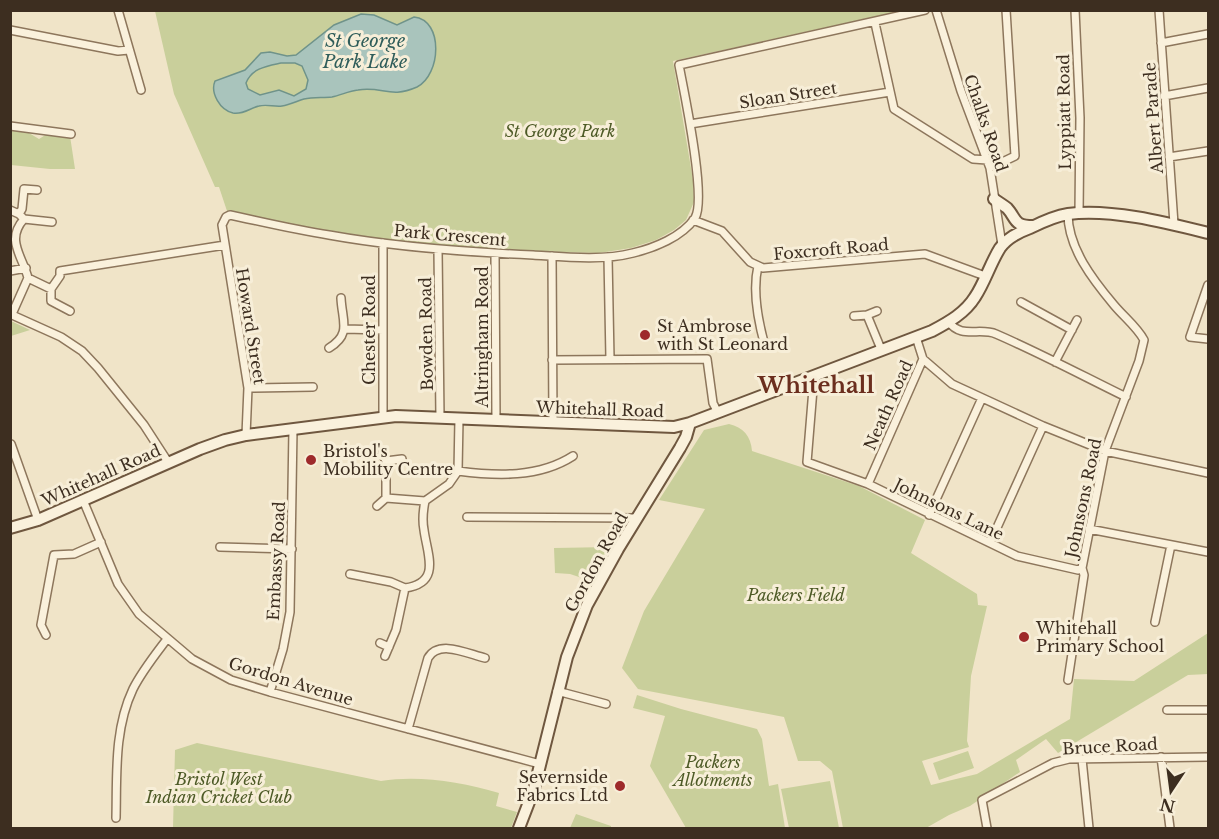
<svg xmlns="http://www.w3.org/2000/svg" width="1219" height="839" viewBox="0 0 1219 839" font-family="'Libre Baskerville',serif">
<rect width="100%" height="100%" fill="#f0e4c8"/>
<path fill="#c9cf9b" d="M155,11h745l-227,50 20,119 1,22 -8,18 -12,10 -18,10 -25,8 -32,5 -111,-3 -54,-4 -51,-7 -70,-11 -86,-17 -8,-24h-4l-41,-93z
M10,130l19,3 10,6 8,-5 23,2 5,33h-25l-39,-4z
M11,321l19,9 -19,6z
M729,424c14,3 22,12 23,27l107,35 66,34 -14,33 66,41 1,11 9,1 -16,70 -4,65 2,6 -47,14 9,24 46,-11 93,-55 4,-40 60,2 74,-48v41l-20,1 -130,78 -12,-14 -30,21 4,12 -50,34 -21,9 -23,13h-83l-11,-57 -12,-10h-22l-14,-44 -146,-28 -16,-21 22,-57 61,-102 -46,-9 45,-70z
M611,547l-20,34 -21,-7 -15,-1 -1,-25z
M637,695l44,14 76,20 5,10 7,47 9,-2 7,44h-99l-36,-62 15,-50 -32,-8z
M197,743l184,38c38,-6 80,1 118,12l-3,13 21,6 -6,16h-338l2,-78z
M968,751l6,17 -35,12 -6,-17z
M830,781l9,47h-50l-8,-39z
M576,814l35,12v2h-41z"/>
<path fill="#a9c4bc" stroke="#6f938a" stroke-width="1.5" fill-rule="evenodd" d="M361,14l13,1 23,10 17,-8c30,3 27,58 3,70 -27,12 -34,-1 -59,3 -9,1 -17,5 -26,7 -9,1 -19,0 -28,2 -7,2 -14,6 -22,7 -8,1 -15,-2 -23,0 -9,2 -16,9 -26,7 -13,-3 -23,-20 -18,-32l30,-11 16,-17 9,-1 17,4 9,-1 38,-30zM281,63h14l7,3 6,14 -2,9 -12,7 -15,-6 -19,5 -12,-6 -2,-6c6,-15 21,-17 35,-20z"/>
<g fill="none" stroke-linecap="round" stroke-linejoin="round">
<defs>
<path id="minor" d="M118,10l23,80
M936,10l25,81 29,77 12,77
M1075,10l5,108 -1,95
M1159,10l15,214
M875,23l19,86 79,50 14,1
M10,30l108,21 11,-1
M1161,43l47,-9
M1164,96l44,-8
M690,124l200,-32
M10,126l61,8
M1169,157l39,-6
M990,168l25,-12 -9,-146
M10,210l9,4 5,5c-19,21 -1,38 4,59l-16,36
M19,214l3,-5 2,-20 13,1
M1068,214c0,34 25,66 46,91 10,12 23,22 30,35l-5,21 -34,90 -23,117 2,7 -16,105
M24,219l28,3
M693,220l29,11 28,31 13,6 162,-14 60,22
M438,250l2,167
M495,254l1,166
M552,256l1,167
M608,257l2,102
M758,266c-6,26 0,55 7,80
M10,271l16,-3
M28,278l23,11v12l19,10
M1208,285l-18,52 18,2
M51,289l9,-13v-5l165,-26
M1021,302l51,28
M10,314l51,23 21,14 16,17 46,57 24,37
M867,315l14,34
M854,316l13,-1 10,-4
M949,322c12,17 31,5 47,12 44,19 87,42 130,63
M345,329l38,1
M329,348c23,-14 13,-27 12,-50
M923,359l29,25 91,42 62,25 103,22
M552,360l155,-1 6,44 5,10
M1055,362l22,-42
M809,377l4,12 -6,73 61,22 149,72 61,14 4,-2
M248,388l65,-1
M383,417v-174
M246,435l2,-47 -26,-163 4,-8 4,-2c33,7 66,15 99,20 67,12 135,17 204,20 32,2 69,6 100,-2 21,-5 49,-16 62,-35 12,-20 -11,-126 -16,-153l246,-55
M11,444l27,76
M382,453l4,8v37
M386,461l16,-2
M458,471c38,5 81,7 115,-15
M868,484l55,-125 -7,-22
M83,500l35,84 21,30 53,45 39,21 39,12 270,72
M377,506l9,-8 39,3
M929,515l53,-117
M467,517l170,1
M1089,529l119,23
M990,543l53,-117
M220,547l72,2
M350,574l41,8 14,6
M1155,622l16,-77
M46,635l-5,-10 13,-70 20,-1 27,-12
M380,643l9,4
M385,656l11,-26 9,-42c37,-5 22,-34 19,-58 -2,-10 -1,-19 1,-29l24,-17 9,-13 1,-52
M557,691l49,13
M270,692l13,-43 7,-37 3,-183
M1167,710h41
M408,729l20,-71c11,-19 40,-4 57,0
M1161,757l9,71
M1082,759l7,69
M116,818c1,-44 -2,-89 17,-129 9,-18 22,-34 34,-50
M987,828l-5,-28 71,-37 16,-4 139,-2"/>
<path id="secondary" d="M994,199c4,3 9,6 13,9 10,11 6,18 26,18
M10,528l28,-8 162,-71 25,-9 21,-5 150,-19 278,11 16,-4 242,-92c17,-9 33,-18 43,-34 10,-15 15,-33 25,-49 7,-10 19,-16 30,-20 12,-6 25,-12 38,-14 42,-6 100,9 140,19
M519,828l15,-39 33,-132 20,-52 31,-56 62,-101 6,-11 4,-14"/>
</defs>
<use href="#minor" stroke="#8d765c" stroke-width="10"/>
<use href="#secondary" stroke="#6f573f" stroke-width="14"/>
<use href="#minor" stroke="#faf1dc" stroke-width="7"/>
<use href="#secondary" stroke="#faf1dc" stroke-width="10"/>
</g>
<g fill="#9e2a2b" stroke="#f7eed8" stroke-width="2">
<circle cx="645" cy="335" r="6"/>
<circle cx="311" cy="460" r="6"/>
<circle cx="1024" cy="637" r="6"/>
<circle cx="620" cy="786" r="6"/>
</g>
<g text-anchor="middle" stroke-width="6" stroke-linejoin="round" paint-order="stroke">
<g font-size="16" fill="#3d2e20" stroke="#f7eed8">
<text transform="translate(788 95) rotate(-9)" y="6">Sloan Street</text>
<text transform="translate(1064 112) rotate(-91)" y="6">Lyppiatt Road</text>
<text transform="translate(1153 118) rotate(-94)" y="6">Albert Parade</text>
<text transform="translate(986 123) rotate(71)" y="6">Chalks Road</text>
<text transform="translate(450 235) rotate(5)" y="6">Park Crescent</text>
<text transform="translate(831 249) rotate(-5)" y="6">Foxcroft Road</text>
<text transform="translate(251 326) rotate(81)" y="6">Howard Street</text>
<text transform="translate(369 330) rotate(-90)" y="6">Chester Road</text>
<text transform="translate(426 334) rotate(-91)" y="6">Bowden Road</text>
<text transform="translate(482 337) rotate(-90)" y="6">Altringham Road</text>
<text transform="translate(888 405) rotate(-66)" y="6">Neath Road</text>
<text transform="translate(600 409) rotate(2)" y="6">Whitehall Road</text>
<text transform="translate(101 475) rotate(-24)" y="6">Whitehall Road</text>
<text transform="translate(1083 498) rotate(-78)" y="6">Johnsons Road</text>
<text transform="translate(949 509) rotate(26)" y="6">Johnsons Lane</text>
<text transform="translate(276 561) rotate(-87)" y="6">Embassy Road</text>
<text transform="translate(596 562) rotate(-61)" y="6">Gordon Road</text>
<text transform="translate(291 681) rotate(17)" y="6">Gordon Avenue</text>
<text transform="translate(1110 746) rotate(-3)" y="6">Bruce Road</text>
</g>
<g font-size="16" font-style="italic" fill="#4d5a26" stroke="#f7eed8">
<text x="560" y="137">St George Park</text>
<text x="796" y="601">Packers Field</text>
<text x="713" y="768">Packers<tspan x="713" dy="18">Allotments</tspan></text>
<text x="219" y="785">Bristol West<tspan x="219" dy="18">Indian Cricket Club</tspan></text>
</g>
<g font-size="16" fill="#3d2e20" stroke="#f7eed8" text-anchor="start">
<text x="657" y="332">St Ambrose<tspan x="657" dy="18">with St Leonard</tspan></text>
<text x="323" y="457">Bristol's<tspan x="323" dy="18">Mobility Centre</tspan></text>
<text x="1036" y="634">Whitehall<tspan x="1036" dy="18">Primary School</tspan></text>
<text x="608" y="783" text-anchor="end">Severnside<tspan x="608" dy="18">Fabrics Ltd</tspan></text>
</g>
<g font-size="18" font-style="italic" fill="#2f5d5a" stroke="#f7eed8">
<text x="365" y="47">St George<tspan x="365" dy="21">Park Lake</tspan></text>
</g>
<g font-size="22" font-weight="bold" fill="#6b2e1e" stroke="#f7eed8">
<text x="816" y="393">Whitehall</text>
</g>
</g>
<rect width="1219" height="839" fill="none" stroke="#3d2e20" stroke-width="24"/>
<g transform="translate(1171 791) rotate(193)" stroke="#f7eed8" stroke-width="4.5" paint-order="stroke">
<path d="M0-4.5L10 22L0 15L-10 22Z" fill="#3d2e20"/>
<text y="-9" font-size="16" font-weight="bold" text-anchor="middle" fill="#3d2e20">N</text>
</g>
</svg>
